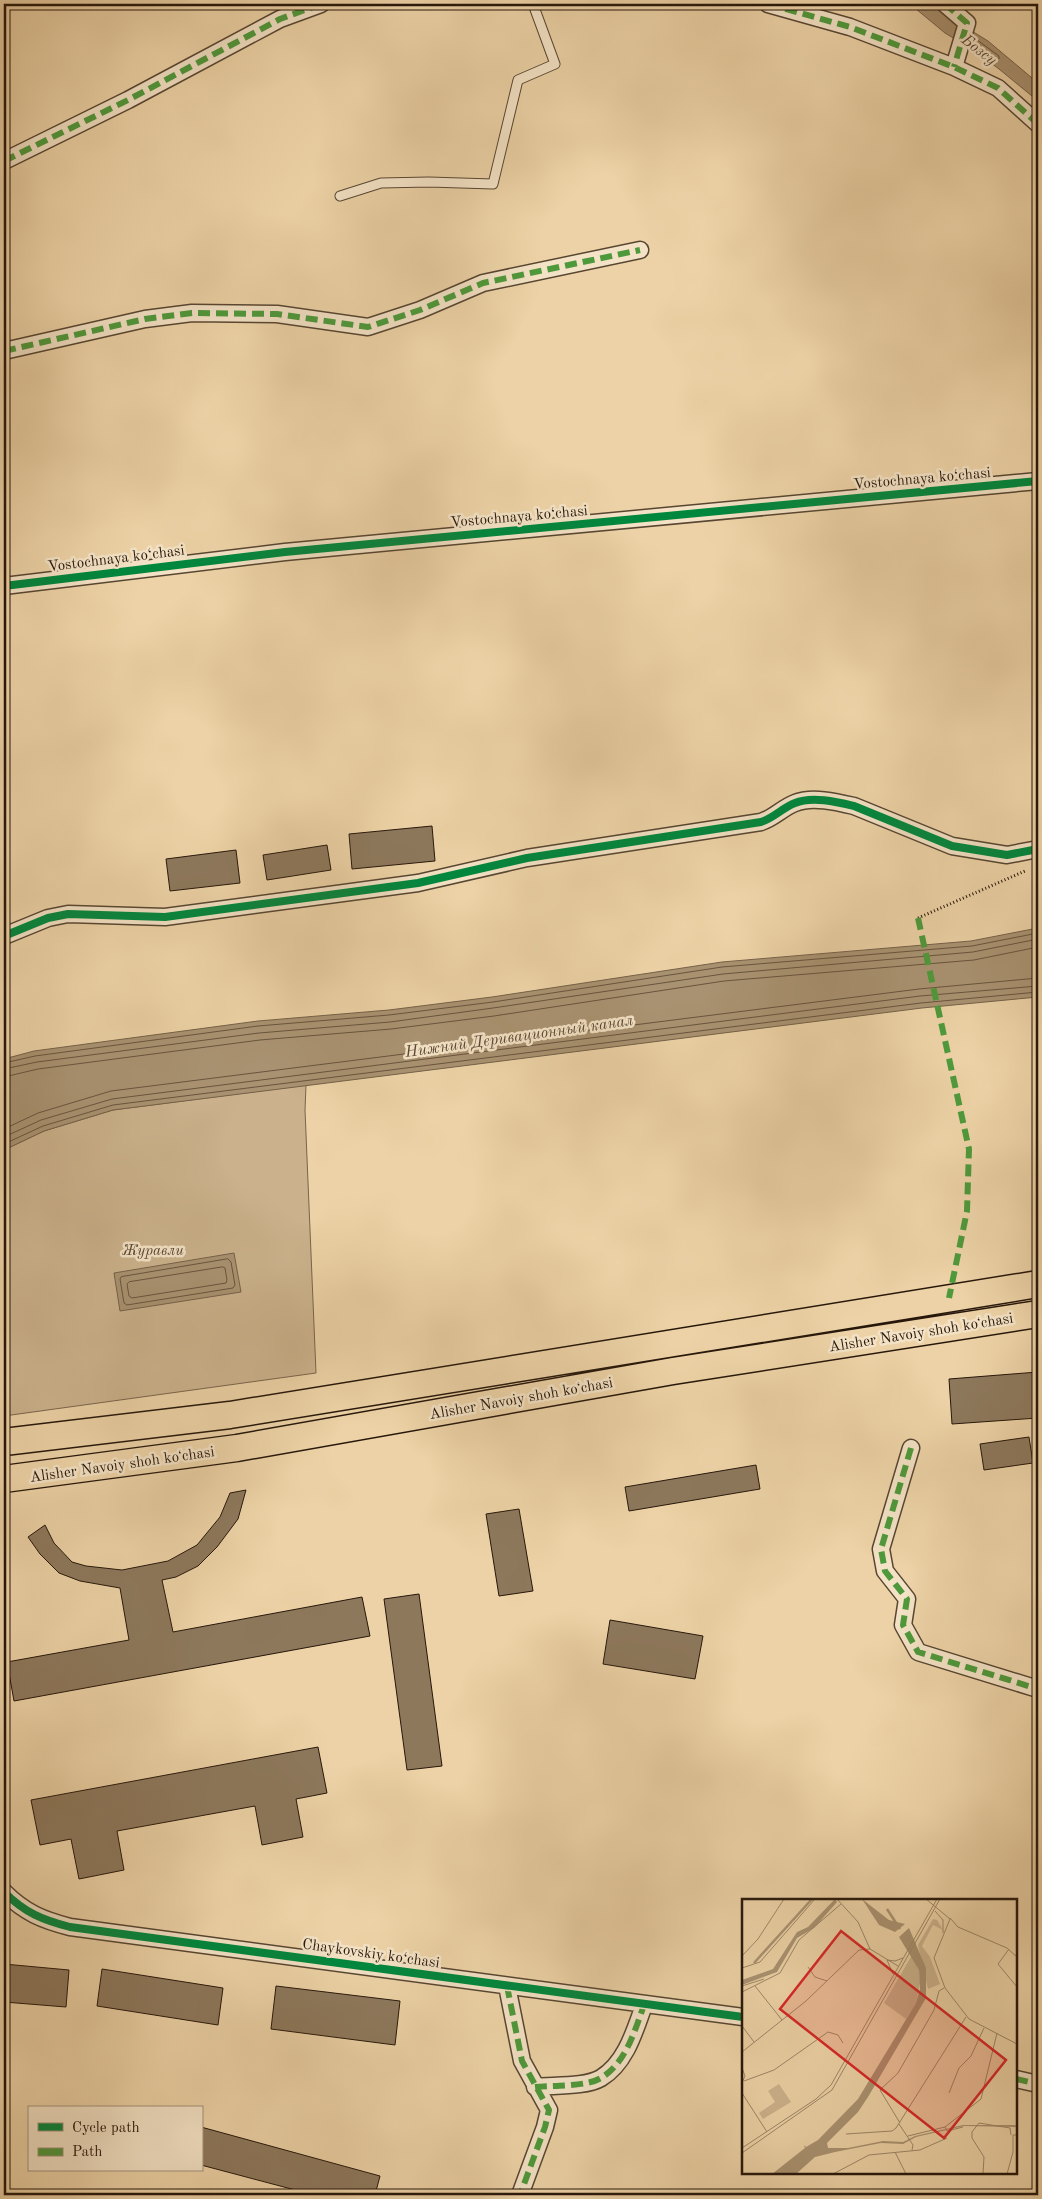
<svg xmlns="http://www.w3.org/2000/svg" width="1042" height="2199" viewBox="0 0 1042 2199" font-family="'Old Standard TT',serif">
<rect width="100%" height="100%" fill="#ecd2a6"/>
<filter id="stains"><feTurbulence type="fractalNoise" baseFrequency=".004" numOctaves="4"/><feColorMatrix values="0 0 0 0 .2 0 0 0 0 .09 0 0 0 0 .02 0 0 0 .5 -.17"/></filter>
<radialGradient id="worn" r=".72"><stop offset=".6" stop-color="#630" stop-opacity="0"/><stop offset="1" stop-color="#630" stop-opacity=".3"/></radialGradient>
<path fill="#cbb28c" stroke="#79644c" d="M306,1085l-1,25 11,263 -312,43v-266l40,-19 69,-21z"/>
<path fill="#a99271" stroke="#756148" d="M910,4h23l21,16 34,21 50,42v18l-39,-32 -24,-18 -30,-18z
M1038,928v69l-116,11 -809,102 -69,21 -40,19v-91l30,-8 224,-30 131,-11 103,-13 230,-35 249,-21z
M234,1253l7,39 -121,19 -6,-38z"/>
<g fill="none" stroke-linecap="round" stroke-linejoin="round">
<path stroke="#68543e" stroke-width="1" d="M971,43l25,17 3,-1v-3l-26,-19
M4,1063l31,-7 223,-30 131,-11 104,-13 229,-35 250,-21 66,-13
M4,1069l33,-7 222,-29 131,-11 103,-14 230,-34 250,-22 65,-13
M4,1077l34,-8 222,-29 131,-11 103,-13 230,-35 250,-21 64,-13
M4,1129l34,-16 73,-22 808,-102 119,-11
M4,1137l37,-17 71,-21 808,-103 118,-10
M4,1144l39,-18 70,-21 808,-102 117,-11
M228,1259l3,3 4,23 -2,3 -106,17 -3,-2 -4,-24 1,-2z
M223,1267l2,1 2,12 -1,3 -94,15 -3,-2 -2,-12 2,-2z"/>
</g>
<path fill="#8d785c" stroke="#27170b" d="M432,826l3,35 -83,8 -3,-35z
M327,845l4,25 -64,10 -4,-25z
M236,850l4,33 -70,8 -4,-32z
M1038,1372v46l-86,6 -3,-45z
M1029,1437l4,26 -49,7 -4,-26z
M756,1465l4,24 -131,22 -4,-24z
M246,1490l-8,29 -21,28 -19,19 -22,11 -14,3 11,52 189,-35 8,39 -356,65 -7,-39 122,-22 -9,-52 -40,-7 -21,-8 -19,-19 -12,-17 17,-12 9,18 18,19 14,4 36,4 46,-9 29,-16 23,-28 10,-24z
M519,1509l14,82 -34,5 -13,-82z
M419,1594l23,172 -35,4 -23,-171z
M610,1620l93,16 -8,43 -92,-15z
M318,1747l9,46 -31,6 7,38 -41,8 -7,-39 -138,25 7,39 -45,9 -8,-40 -31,6 -9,-45z
M4,1964l65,6 -3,37 -62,-5z
M102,1969l121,19 -5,37 -121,-19z
M276,1986l124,15 -5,44 -124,-16z
M201,2127l179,49 -5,19h-61l-113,-30z"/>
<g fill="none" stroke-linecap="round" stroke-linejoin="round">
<defs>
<path id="service" d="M340,196l41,-13 48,-1 64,2 25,-104 37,-16 -22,-60"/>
<path id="minor" d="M768,4l82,23 104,40 44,21 40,36
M945,4l22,19 -13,44
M4,161l124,-61 152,-81 41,-15
M4,351l141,-32 47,-6 85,1 91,13 52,-17 63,-27 157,-33
M4,586l281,-34 753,-71
M4,936l44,-18 20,-4 97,3 253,-34 109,-25 234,-36c13,-4 21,-14 34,-19 17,-7 42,-1 59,3l98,40 55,9 31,-6
M911,1448l-30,101 4,22 22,28 -4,26 15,27 120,37
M4,1892c21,21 39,28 66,35l673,90
M507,1986l15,75 27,49 -4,17 -25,68
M1016,2079l22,5
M535,2087c18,-2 51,0 66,-9 25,-15 34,-48 43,-73"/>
<path id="primary" d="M4,1442l226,-27 808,-131
M4,1479l233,-31 436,-77 365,-57"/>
</defs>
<use href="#service" stroke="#584632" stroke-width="11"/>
<use href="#minor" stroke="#584632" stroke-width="19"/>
<use href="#primary" stroke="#27170b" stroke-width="29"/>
<path stroke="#27170b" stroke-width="3" stroke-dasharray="1 2.5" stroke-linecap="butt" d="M918,918l107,-47"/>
<use href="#service" stroke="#f3e2c5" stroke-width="9"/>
<use href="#minor" stroke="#f3e2c5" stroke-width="16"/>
<use href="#primary" stroke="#ecd2a6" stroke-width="26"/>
<path stroke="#4e993b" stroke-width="6" stroke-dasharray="12 6" stroke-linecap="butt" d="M768,4l82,23 104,40 44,21 40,36
M945,4l22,19 -13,44
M4,161l124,-61 152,-81 41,-15
M4,351l141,-32 47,-6 85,1 91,13 52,-17 63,-27 157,-33
M918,918l51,231 -2,62 -18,87
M911,1448l-30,101 4,22 22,28 -4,26 15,27 120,37
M507,1986l15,75 27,49 -4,17 -25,68
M1016,2079l22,5
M535,2087c18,-2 51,0 66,-9 25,-15 34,-48 43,-73"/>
<defs>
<path id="cycleway" d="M4,586l281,-34 753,-71
M4,936l44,-18 20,-4 97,3 253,-34 109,-25 234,-36c13,-4 21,-14 34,-19 17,-7 42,-1 59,3l98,40 55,9 31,-6
M4,1892c21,21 39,28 66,35l673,90"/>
</defs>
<use href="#cycleway" stroke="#f3e2c5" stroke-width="11"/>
<use href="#cycleway" stroke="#00873e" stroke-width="8"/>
</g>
<g text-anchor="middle" stroke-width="5" stroke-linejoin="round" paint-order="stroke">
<g font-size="15" fill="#27170b" stroke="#f3e2c5">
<text transform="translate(922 478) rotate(-5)" y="5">Vostochnaya ko‘chasi</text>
<text transform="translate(519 516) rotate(-5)" y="5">Vostochnaya ko‘chasi</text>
<text transform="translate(116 558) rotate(-7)" y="5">Vostochnaya ko‘chasi</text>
<text transform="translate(921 1332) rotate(-9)" y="5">Alisher Navoiy shoh koʻchasi</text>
<text transform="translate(521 1398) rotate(-10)" y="5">Alisher Navoiy shoh koʻchasi</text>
<text transform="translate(122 1464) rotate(-8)" y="5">Alisher Navoiy shoh koʻchasi</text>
<text transform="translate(371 1953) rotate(8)" y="5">Chaykovskiy ko‘chasi</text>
</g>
<g font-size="15" font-style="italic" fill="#584632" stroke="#f3e2c5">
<text x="153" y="1255">Журавли</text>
</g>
<g font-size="16" font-style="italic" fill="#5b4834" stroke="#f3e2c5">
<text transform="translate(980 49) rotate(38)" y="6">Бозсу</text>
<text transform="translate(519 1035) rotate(-8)" y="6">Нижний Деривационный канал</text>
</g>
</g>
<g transform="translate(742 1899)">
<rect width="275" height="275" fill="#ecd2a6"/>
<path d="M191,20l4,1 6,10 -10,-5 -11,21 8,11 10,27 -12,5 -10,-44zM170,56l7,15 1,13 -4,20 -10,16 -22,-16zM37,185l12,18 -28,17 -4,-6 16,-11 -7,-11z" fill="#cbb28c"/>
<path d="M93,0l2,3 -23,26 -17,10 -20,34 -35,13v-5l31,-11 24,-37 11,-5zM120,0l27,21 16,4 -10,8 -16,-7zM167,29l17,40v30l-58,99 -10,15 -31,31 1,5h20l35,-7 20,1 12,-6 48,-11h52l2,2 -53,-1 -48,11 -13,7 -22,-1 -46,9 -20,5 -19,17h-24l33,-26 -1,-3 2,2 12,-7 40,-41 58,-96 4,-14 -1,-19 -20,-33z" fill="#a99271"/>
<path fill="none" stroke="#a99271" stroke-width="2.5" d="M145,10l13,20M12,64l58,-64"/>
<path fill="none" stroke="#9d8768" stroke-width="1" d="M95,0l21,23 12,27M184,0l24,20 -16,39 11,30 24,31 48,25M193,12l8,9v13M208,19l8,9 49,21 10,9M267,50l-11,15 19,23M0,57l16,-17 26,-40M145,61l8,1 8,-3M145,61l6,14M66,68l7,10 12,4M0,69l18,-6 55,-63M0,87l22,-7M13,87l27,34M0,93l38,-19 19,-33 42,-36M0,127l12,16M0,153l64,-51 53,-51 11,-1 28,17M0,169l3,8 -3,7M2,182l30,-11 54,-38 10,3 5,8M0,194l25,39M207,194l10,-25 12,-12 13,-28M158,224l-20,-33 18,-17 36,-63 5,-19 5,-3M157,225l14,21 -1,5M203,228l2,4 16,-4M104,235l46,-3 4,-3 70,-111M166,237l37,-9 36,-28 16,-66M0,249l74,-49 15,-14 106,-186M153,253l11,22M0,254l90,-63 108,-191M91,275l36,-19 51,-5 27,-12M241,275l1,-17 -12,-19v-6l7,-9 31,5 1,7M265,275l6,-22v-17h4"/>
<path fill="#d62828" fill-opacity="0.15" stroke="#d62828" stroke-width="2.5" d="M99,32l165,129 -62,78 -164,-129z"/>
<rect width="275" height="275" fill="none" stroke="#27170b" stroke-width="2.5"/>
</g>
<rect width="1042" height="2199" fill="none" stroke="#ecd2a6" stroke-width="20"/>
<rect x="5" y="5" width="1032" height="2189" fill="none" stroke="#27170b" stroke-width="2.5"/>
<rect x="10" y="10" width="1022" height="2179" fill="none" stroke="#27170b"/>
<rect x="28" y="2106" width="175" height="65" fill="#f3e2c5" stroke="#a1917b"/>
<rect x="38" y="2123" width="25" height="8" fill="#00873e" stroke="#a1917b"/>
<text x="72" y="2132" font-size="15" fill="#27170b">Cycle path</text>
<rect x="38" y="2148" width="25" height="8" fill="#4e993b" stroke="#a1917b"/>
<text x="72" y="2156" font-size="15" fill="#27170b">Path</text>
<rect width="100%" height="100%" filter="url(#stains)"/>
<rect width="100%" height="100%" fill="url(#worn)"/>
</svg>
